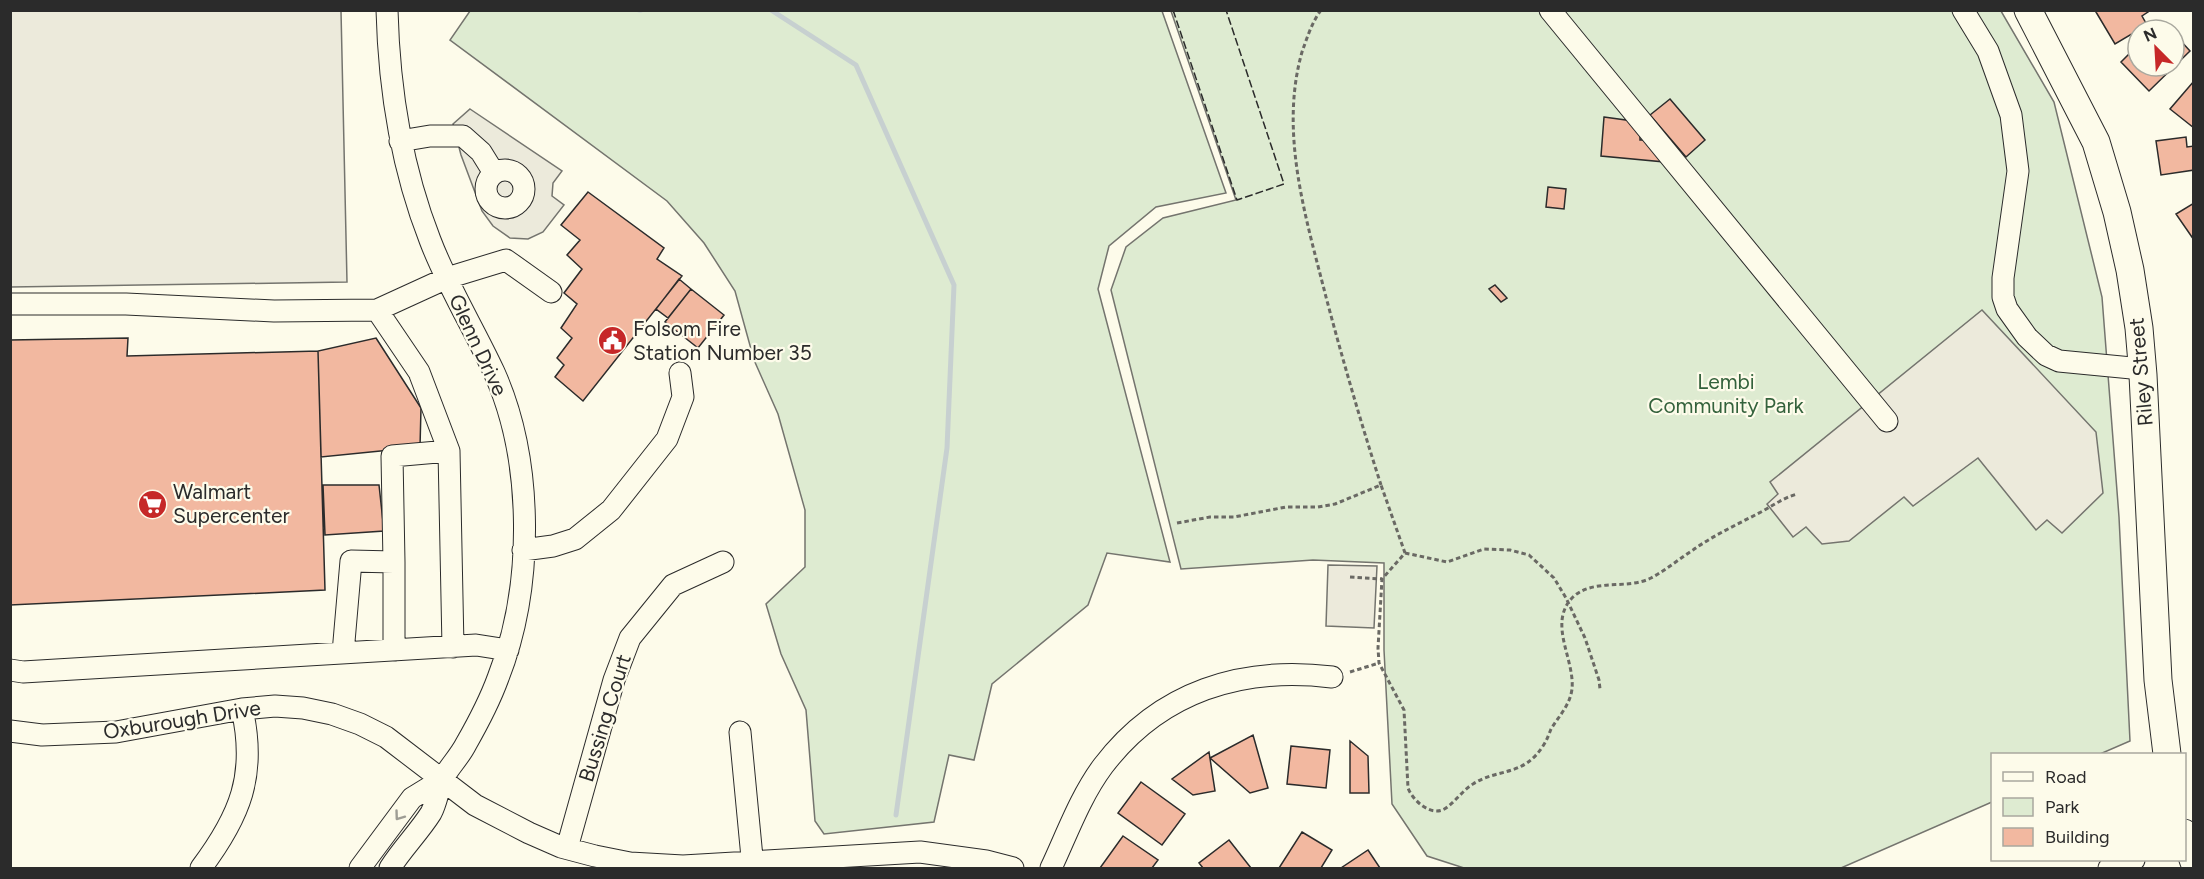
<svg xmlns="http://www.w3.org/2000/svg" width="2204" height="879" viewBox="0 0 2204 879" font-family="Figtree,sans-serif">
<rect width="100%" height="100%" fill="#fdfbea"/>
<path fill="#deebd1" stroke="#74746e" stroke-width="1.5" d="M470,11h692l64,182 -70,14 -47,39 -11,43 72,273 -63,-9 -19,52 -96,79 -18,76 -25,-5 -15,67 -110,12 -9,-13 -9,-111 -25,-56 -15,-50 39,-37v-57l-27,-96 -24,-54 -19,-69 -31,-48 -37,-42 -217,-161z
M1171,11h830l53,91 48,195 17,220 11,224 -30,13h-108v48l-151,66h-377l-37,-12 -35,-52 -8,-154v-87l-71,-3 -132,9 -70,-279 15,-43 37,-29 73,-18z"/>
<path fill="#eceadb" stroke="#74746e" stroke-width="1.5" d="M10,11h331l6,271 -336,5z
M470,109l92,62 -9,12 -1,13 12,9 -21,27 -15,7 -18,-1 -17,-12 -11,-15 -21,-56 -8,-31z
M1982,310l114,122 7,61 -41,40 -15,-13 -11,10 -58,-72 -65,48 -9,-9 -55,44 -27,3 -16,-17 -13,10 -26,-33 11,-10 -8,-12z
M1328,565l49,1 -3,62 -48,-2z"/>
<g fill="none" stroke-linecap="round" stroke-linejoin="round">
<path stroke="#c7d0d0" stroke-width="5" d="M639,10h2
M771,10l85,55 98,220 -7,163 -51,367"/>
</g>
<path fill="#f2b8a0" stroke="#2b2b2b" stroke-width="1.5" d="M2098,10h53l-9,6 5,9 -32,19 -19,-32z
M2179,39l11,12 -41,40 -28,-29 17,-17v21h36v-22z
M2194,81v47l-24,-19z
M1670,99l35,41 -19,17 -36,-42z
M1604,117l36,5v18h6l19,22 -64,-6z
M2186,137l1,10 7,-1v24l-33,5 -5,-34z
M1548,187l18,2 -2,20 -18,-2z
M588,192l76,56 -7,11 25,17 -99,125 -28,-24 9,-12 -7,-7 15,-20 -11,-10 16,-24 -13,-11 18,-24 -15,-14 13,-15 -19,-15z
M2194,203v37l-18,-26z
M679,279l12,10 -23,29 -12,-9z
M1495,285l12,13 -6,4 -12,-13z
M691,289l33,26 -26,33 -33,-26z
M128,338l-1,18 191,-5 7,239 -315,15v-265z
M376,338l45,70 -1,39 -99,10 -3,-106z
M323,485h56l5,46 -59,4z
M1253,735l15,53 -18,5 -40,-35z
M1350,741l18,15 1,37h-19z
M1291,746l39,4 -4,38 -39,-4z
M1209,752l6,39 -22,4 -21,-16z
M1141,782l44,32 -23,31 -44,-32z
M1302,832l30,18 -11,18h-42z
M1123,836l35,24 -6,8h-52z
M1229,840l22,28h-48l-4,-5z
M1368,850l12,18h-39z"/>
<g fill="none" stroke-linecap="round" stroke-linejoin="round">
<defs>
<path id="minor" d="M387,10c2,79 14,156 43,230 17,45 43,87 64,132 40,89 40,215 4,306 -8,22 -20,45 -32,66 -6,12 -16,22 -23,34 -5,11 -6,24 -12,35 -12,19 -29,36 -41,55
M1550,10l337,411
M1963,10l25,41 23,64 7,56 -15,107v19l4,12 20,28 19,18 13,6 83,8
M400,141l30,-5h33l18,16 13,21
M486 189a19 19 0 1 1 38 0a19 19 0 1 1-38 0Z
M10,304h116l148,7 103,-1 70,-32 59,-18 45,32
M377,310l42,62 30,79
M523,550l30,-4 22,-7 36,-29 56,-71 16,-42 -3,-24
M394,562l-2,-106 57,-5 4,196
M343,653l8,-92 43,1v88
M10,670l13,2 453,-27 32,5
M10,731l32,4 74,-3 126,-23 33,-3 28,2 29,6 28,10 26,13 89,68 54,28 32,14 34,9 35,7 53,3 237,-14 66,9 27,7
M740,732l13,136
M567,848l47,-168 16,-42 43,-53 50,-23
M201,868c39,-52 56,-93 41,-159
M360,868l52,-70 31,-19
M1051,868c16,-34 29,-71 52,-102 57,-75 139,-100 229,-89
M2109,868l25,-8"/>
<path id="major" d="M2028,10l68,132 21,70 13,58 9,58 4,47 15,305 9,74
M2184,833l10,29"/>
</defs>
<use href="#minor" stroke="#2b2b2b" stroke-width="23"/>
<use href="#major" stroke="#2b2b2b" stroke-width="29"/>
<path stroke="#6a6964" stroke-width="3" stroke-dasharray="4.5 3" stroke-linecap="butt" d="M1321,10c-9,12 -14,28 -19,42 -23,81 4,166 24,245 17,64 35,126 55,188
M1177,523l33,-6h24l52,-10h32l17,-3 46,-19 24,68 -23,26 -4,69 1,15 25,47 4,78c5,13 24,30 38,20 10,-7 17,-18 27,-24 25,-16 50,-7 70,-38 4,-6 6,-12 8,-17 8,-13 19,-24 21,-40 3,-30 -25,-66 1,-92 20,-19 55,-7 78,-19 15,-8 28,-19 42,-28 21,-15 45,-26 68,-38 13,-7 22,-14 36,-18
M1405,553l42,9 37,-13 26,1 19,5 25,23 12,20 19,40 14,42 1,9
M1350,577l32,2
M1350,672l29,-9"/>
<use href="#minor" stroke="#fdfbea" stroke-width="21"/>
<use href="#major" stroke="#fdfbea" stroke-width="27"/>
<path stroke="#2b2b2b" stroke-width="1.5" stroke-dasharray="8 3" stroke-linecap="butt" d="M1173,10l64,190 47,-16 -58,-174"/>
</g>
<defs><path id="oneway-chevron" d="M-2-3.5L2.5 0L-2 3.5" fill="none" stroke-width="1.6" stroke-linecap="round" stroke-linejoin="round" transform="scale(1.5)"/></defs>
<use stroke="#9e9d94" href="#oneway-chevron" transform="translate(399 816) rotate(126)"/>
<defs>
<symbol id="civic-disc" viewBox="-11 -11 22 22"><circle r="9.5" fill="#c62828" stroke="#fdfbea"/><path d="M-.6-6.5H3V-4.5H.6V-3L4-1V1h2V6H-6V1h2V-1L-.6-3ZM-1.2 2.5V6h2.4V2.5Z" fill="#fff"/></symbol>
<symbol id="supermarket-disc" viewBox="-11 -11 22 22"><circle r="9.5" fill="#c62828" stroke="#fdfbea"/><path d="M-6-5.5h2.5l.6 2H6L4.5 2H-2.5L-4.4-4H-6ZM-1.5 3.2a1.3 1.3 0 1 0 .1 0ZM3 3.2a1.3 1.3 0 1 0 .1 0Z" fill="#fff"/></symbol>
</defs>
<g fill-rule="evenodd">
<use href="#civic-disc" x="596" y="324" width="33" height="33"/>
<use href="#supermarket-disc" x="136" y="488" width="33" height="33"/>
</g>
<g text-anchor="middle" stroke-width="4.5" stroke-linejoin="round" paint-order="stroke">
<g font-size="21" fill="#2b2b2b" stroke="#fdfbea" text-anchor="start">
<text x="633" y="336">Folsom Fire<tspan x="633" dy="24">Station Number 35</tspan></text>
<text x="173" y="499">Walmart<tspan x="173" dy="24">Supercenter</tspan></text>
</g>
<g font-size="21" fill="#2b2b2b" stroke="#fdfbea">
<text transform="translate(478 345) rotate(65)" y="7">Glenn Drive</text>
<text transform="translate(2141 372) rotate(-95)" y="7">Riley Street</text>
<text transform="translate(605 718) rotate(-73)" y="7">Bussing Court</text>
<text transform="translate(182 720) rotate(-9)" y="7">Oxburough Drive</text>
</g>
<g font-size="21" fill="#34623c" stroke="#fdfbea">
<text x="1726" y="389">Lembi<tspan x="1726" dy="24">Community Park</tspan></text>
</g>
</g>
<rect width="2204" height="879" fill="none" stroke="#2b2b2b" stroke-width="24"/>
<rect x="1991" y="753" width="195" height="108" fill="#fdfbea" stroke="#a9a89e" stroke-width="1.5"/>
<rect x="2003" y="772" width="30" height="9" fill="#fdfbea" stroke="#a9a89e" stroke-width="1.5"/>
<text x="2045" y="783" font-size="18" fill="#2b2b2b">Road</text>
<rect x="2003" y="798" width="30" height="18" fill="#deebd1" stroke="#a9a89e" stroke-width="1.5"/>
<text x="2045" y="813" font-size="18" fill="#2b2b2b">Park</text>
<rect x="2003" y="828" width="30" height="18" fill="#f2b8a0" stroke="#a9a89e" stroke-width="1.5"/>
<text x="2045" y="843" font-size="18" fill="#2b2b2b">Building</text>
<g transform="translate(2156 48) rotate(336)"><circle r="28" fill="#fdfbea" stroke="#a9a89e" stroke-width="1.5"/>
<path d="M0-4.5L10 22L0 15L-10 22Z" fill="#c62828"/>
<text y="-9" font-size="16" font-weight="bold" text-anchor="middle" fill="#2b2b2b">N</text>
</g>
</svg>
